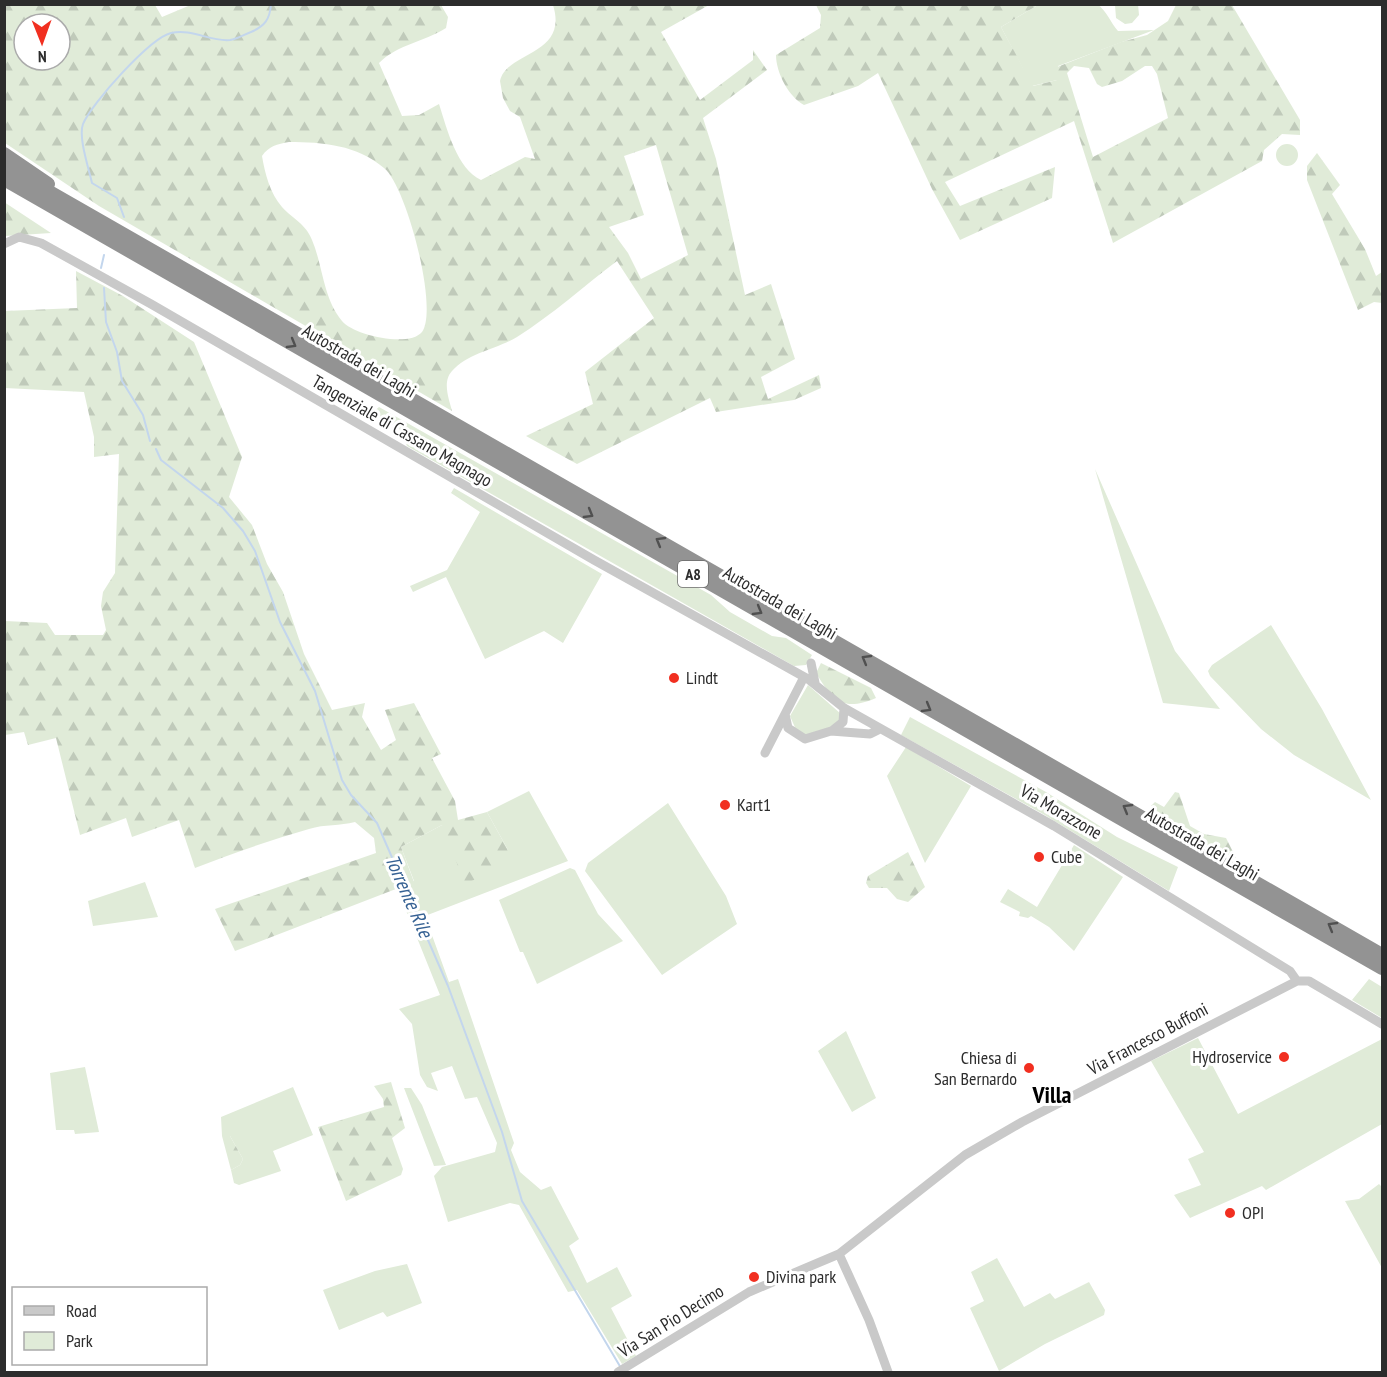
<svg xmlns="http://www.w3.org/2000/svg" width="1387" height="1377" viewBox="0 0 1387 1377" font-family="'PT Sans Narrow',sans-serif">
<defs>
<pattern id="forest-firs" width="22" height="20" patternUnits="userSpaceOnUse" patternTransform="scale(1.5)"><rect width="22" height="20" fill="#e0ebd8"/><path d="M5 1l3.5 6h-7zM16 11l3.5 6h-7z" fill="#c0caba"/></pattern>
</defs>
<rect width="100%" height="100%" fill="#fff"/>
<path fill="#e0ebd8" d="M1097,4c10,7 13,18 21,27l36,-1 -96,36 -1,14 -25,6 -31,-59 37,-22z
M1138,4l1,11 -7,8 -7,1 -9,-6 -1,-13z
M1276 155a11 11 0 1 1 22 0a11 11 0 1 1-22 0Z
M379,407l332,188 19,17 42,24 14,2 26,17 -6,10 -12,1 -387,-220 -8,-18 -29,-13z
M1095,469l80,182 45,58 -57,-6z
M454,488l148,86 -39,69 -19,-12 -59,28 -39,-82 -33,15 -3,-6 37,-16 33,-58 -29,-19z
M1271,625l51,84 49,91 -77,-45 -33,-26 -51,-53 -2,-5 4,-6z
M808,685l33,29 -2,11 -33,10 -9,-3 -7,-16z
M910,717l136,75 71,45 61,30 -9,24 -126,-77 -142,-79z
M906,747l65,39 -46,77 -38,-87z
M529,791l39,70 -143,55 24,66 9,-3 56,164 -3,7 9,22 21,18 10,-4 28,53 -10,7 18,37 30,-16 15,29 -21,12 25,48 -14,8 -45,-74 -9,2 -49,-87 -9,-2 -62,19 -14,-46 8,-9 53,-15 2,-9 -20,-46 -12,2 -13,-33 -21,7 7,18 -11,-4 -7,-12 -8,-51 -13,-15 41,-14 -43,-107 17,-7 -13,-34 41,-22 66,25 -21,-38z
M668,803l58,93 11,28 -75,51 -77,-104 3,-8z
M1074,845l49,32 -49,74 -25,-24 -18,-11 -3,2 -9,-2 1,-4 -20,-10 8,-13 29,18z
M570,868l5,2 23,44 25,27 -86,43 -14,-32h-3l-21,-52z
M145,882l13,35 -65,9 -5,-25z
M1369,979l13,8v31l-30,-18z
M846,1031l30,67 -24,14 -34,-61z
M1198,1038l40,76 144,-75v85l-116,66 -4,-4 -72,32 -16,-23 27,-10 -13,-26 16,-7 -53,-91z
M85,1067l14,65 -24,2 -1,-4h-18l-6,-57z
M293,1087l20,48 -40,16 8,20 -42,14 -5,-2 -3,-13 9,-5 3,-6 -13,-23h-8l-1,-19z
M404,1088h7l11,17 24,60 -12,1z
M1379,1184l3,3v81l-37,-67 14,-2z
M997,1258l27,49 26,-14 5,6 34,-17 16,28 -1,5 -59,29 -46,27 -29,-63 14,-7 -13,-29z
M407,1264l15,39 -35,14 -4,-5 -44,18 -16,-40 52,-19z"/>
<path fill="url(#forest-firs)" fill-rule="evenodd" d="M193,4l248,1 7,12 -2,11c-22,14 -48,16 -67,35l23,53 17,-1 20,-11c8,25 18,65 42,76l44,-23 10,2 -15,-42 -10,-6 -7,-13 -3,-17c6,-30 69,-25 53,-76h156l-48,27 39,68 53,-40v-10l14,20 -64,48 13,41 29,136 26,-11 24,75 -34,18 7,22 51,-24 2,13 -27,12 -78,12 -6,-14 -133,66 -51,-28 67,-32 -8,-32 69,-54 -37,-57c-33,25 -65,54 -100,76 -20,12 -49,16 -65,34 -10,11 -3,28 0,40l-353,-205 -94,-63v-138h150l7,12zM24,24h36v36h-36zM289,142c34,0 68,3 95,26 22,17 55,141 38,164 -13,16 -69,3 -80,-11 -19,-23 -19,-55 -30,-81 -6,-16 -19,-21 -30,-33 -12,-14 -17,-33 -20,-51 7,-10 15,-12 27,-14zM656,145l32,110 -47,24 -13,-26 -19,-26 35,-12 -20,-59z
M816,5h222l-37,22 32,59 24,-6v-13l64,-25 26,-7 21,-14 8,-16h56l68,115v15l-18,-1 -18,16 -2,11 -149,82 -39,-122 -2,1 -127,60 15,24 95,-39 -3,31 -92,42 -28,-51 -54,-116 -20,13 -54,19c-15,-8 -28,-32 -28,-50l44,-27 1,-13zM1074,66l15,2 8,16 5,3 20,-6 23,-15h7l5,8 11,44 -75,39 -26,-84z
M1317,153l23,32 -8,9 33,55 11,27 6,-4v31l-8,-1 -16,8 -51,-130v-14z
M4,202l47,31 -46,3z
M76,271l47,25 71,46 48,115 -13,40 23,28 15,39 16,28 21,62 28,56 33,-7 -3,14 19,33 15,-10 -11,-30 29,-7 27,51 -9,4 23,43 3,19 29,-8 21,38 -10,19 -33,15 -23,-59 -41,22 13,35 -179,69 -20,-42 161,-56 -2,-15 -19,-16c-15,4 -30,2 -46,7 -38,11 -76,24 -114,39l-16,-48 -47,17 -6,-19 -46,17 -24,-97 -28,7 -4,-13 -19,3v-114l42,2 8,12h48l3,-5 -5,-24 2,-14 12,-19 4,-119 -25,3v-20l-10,-45 -79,-4v-77l72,-3z
M821,663l50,25 5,10c-33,14 -43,3 -60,-25z
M1175,792l4,1 11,33 14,8 22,4 10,20c-29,-12 -65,-27 -85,-52l4,-4 9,5z
M908,852l17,35 -17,15 -11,-3 -10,-11h-18l-3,-5 2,-7z
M391,1082l14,46 -13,10 11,31 -2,6 -55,26 -28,-74 66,-20 -1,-8 -9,-13z
M222,1136h8l13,23 -3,6 -9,5z"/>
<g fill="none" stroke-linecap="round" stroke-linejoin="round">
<path stroke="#c3d6ed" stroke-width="2" d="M124,217l-7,-19 -25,-15c-3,-14 -14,-46 -9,-59 8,-20 67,-86 88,-91 21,-5 39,9 59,7 7,-1 15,-6 21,-8 14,-6 19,-13 20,-28
M101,268l3,-13
M104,288l2,34 11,30 5,29 21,34 7,26
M156,449l5,11 62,48 20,23 12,20 25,71 35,69 27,89 9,15 26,28 71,163 54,146 20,69 99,167"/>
<path stroke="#c9c9c9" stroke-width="9" d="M4,244l15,-7 22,6 110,61 443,256 214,119 36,29 210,118 236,145 7,10
M811,663l4,20
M785,714l3,14 17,11 26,-8 39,3 10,-5
M833,730l10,-8 1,-14
M765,753l39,-76
M839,1254l30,66 19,52
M618,1372l131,-80 90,-38 126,-99 57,-33 275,-141h12l73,43"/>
<path stroke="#939393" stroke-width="14" d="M4,154l44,30
M4,166l1378,789
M4,179l1378,789"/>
</g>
<defs><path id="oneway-chevron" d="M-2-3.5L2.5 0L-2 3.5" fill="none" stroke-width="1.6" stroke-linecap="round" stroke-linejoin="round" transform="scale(1.5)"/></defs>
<g stroke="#505050">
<use href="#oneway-chevron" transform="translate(292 344) rotate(30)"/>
<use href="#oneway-chevron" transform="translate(589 514) rotate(30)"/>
<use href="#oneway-chevron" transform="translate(660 541) rotate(-150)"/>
<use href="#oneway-chevron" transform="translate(758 611) rotate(30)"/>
<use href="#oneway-chevron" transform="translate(866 659) rotate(-150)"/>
<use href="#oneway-chevron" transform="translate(927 708) rotate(30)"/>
<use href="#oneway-chevron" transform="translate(1127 808) rotate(-150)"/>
<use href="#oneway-chevron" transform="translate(1332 926) rotate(-150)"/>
</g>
<g fill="#f12f20" stroke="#fff" stroke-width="2">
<circle cx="674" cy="678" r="6"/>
<circle cx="725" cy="805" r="6"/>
<circle cx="1039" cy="857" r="6"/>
<circle cx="1284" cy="1057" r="6"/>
<circle cx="1029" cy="1068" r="6"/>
<circle cx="1230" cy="1213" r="6"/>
<circle cx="754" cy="1277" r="6"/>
</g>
<g text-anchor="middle" stroke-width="6" stroke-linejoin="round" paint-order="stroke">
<rect fill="#fff" stroke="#6b6b6b" stroke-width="1.5" x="678" y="561" width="30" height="26" rx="4.5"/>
<g font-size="16" font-weight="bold" fill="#2c2c2c">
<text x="693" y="580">A8</text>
</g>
<g font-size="18" fill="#2c2c2c" stroke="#fff">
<text transform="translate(359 361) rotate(30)" y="6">Autostrada dei Laghi</text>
<text transform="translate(402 431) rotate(30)" y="6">Tangenziale di Cassano Magnago</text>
<text transform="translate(780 603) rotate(30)" y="6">Autostrada dei Laghi</text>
<text transform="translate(1061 812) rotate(30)" y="6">Via Morazzone</text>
<text transform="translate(1202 844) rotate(30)" y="6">Autostrada dei Laghi</text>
<text transform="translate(1148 1039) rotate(-28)" y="6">Via Francesco Buffoni</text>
<text transform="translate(671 1321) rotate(-32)" y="6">Via San Pio Decimo</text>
</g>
<g font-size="18" fill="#2c2c2c" stroke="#fff" text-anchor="start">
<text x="686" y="684">Lindt</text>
<text x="737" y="811">Kart1</text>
<text x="1051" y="863">Cube</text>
<text x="1272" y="1063" text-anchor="end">Hydroservice</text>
<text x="1017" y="1064" text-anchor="end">Chiesa di<tspan x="1017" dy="21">San Bernardo</tspan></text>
<text x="1242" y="1219">OPI</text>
<text x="766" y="1283">Divina park</text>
</g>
<g font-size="20" font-style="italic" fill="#356193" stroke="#fff">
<text transform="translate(409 896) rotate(66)" y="7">Torrente Rile</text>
</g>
<g font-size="24" font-weight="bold" fill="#000" stroke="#fff">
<text x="1052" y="1103">Villa</text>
</g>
</g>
<rect width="1387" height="1377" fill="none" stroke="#2c2c2c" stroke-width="12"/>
<rect x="12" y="1287" width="195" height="78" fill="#ffffff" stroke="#ababab" stroke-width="1.5"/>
<rect x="24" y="1306" width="30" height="9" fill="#c9c9c9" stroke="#ababab" stroke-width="1.5"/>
<text x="66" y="1317" font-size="18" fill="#2c2c2c">Road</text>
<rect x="24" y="1332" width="30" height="18" fill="#e0ebd8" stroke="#ababab" stroke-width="1.5"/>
<text x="66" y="1347" font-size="18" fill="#2c2c2c">Park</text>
<g transform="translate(42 42) rotate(179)"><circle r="28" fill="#ffffff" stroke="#ababab" stroke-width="1.5"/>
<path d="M0-4.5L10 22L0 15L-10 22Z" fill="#f12f20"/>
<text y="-9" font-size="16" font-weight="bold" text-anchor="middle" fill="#2c2c2c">N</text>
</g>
</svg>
